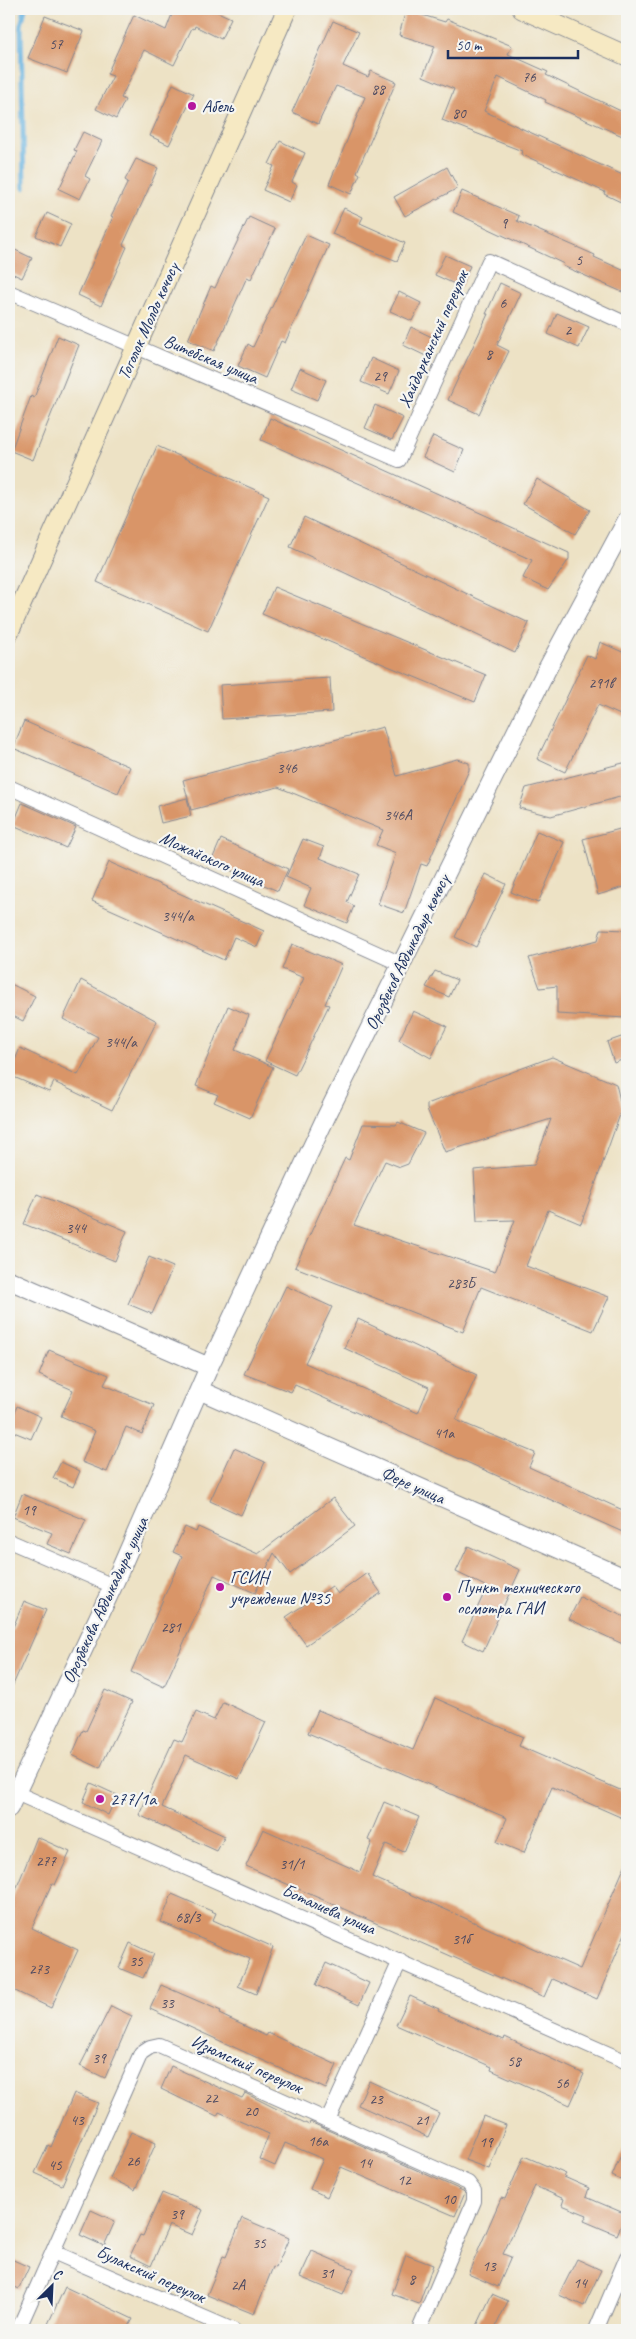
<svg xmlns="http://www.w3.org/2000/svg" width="636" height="2339" viewBox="0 0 636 2339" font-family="Caveat,sans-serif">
<rect width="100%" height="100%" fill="#f6f6f2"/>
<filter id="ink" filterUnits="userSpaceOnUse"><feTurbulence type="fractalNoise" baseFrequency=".02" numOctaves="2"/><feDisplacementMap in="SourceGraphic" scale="10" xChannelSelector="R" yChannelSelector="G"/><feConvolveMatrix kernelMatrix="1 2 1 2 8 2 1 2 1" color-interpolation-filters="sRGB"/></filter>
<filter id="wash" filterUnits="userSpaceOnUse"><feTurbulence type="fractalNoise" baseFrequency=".0096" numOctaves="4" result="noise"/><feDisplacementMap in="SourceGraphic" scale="20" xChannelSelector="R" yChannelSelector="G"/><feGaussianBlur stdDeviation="1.12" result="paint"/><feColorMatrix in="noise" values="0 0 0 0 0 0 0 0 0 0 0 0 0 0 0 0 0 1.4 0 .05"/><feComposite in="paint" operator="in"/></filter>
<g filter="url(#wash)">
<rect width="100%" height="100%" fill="#ede2c5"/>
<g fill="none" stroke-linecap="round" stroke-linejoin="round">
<path stroke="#67b3e0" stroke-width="5" d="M24,188l-3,-163 4,-16"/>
</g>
<g id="blocks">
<path fill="#d99567" d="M174,9h37l20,9 -10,21 -26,-13 -1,3 -2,-1 -18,37 -30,-15 -23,48 4,2 -9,19 -20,-10 17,-33 -6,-2 27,-59 32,15z
M406,10l39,12 2,-3 65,27 -4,8 40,18 -2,3 81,39v24l-82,-36 1,-2 -48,-23 -14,34 143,66v28l-23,-11 1,-2 -84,-38 1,-3 -80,-31 12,-31 -31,-13 12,-30 -36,-11z
M45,16l39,15 -17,42 -39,-15z
M333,21l26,11 -16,34 25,11 3,-6 25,11 -39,90 3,2 -9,20 -22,-10 36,-87 -29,-11 -18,38 -26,-12z
M173,84l21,10 -25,51 -19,-9z
M83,132l19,9 -17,35 5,3 -10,20 -21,-10 18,-38 -3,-1z
M280,141l25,12 -13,29 5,3 -8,17 -26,-12 11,-24 -5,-2z
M136,159l22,9 -35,77 4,2 -26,59 -23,-11 35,-78 -2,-1 17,-34 -3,-2z
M447,167l11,21 -53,28 -11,-19z
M462,191l57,25 -2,5 78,34 -1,2 33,15v22l-64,-28 1,-2 -111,-52z
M344,208l19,9 -3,6 45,20 -8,18 -65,-27z
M47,213l24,11 -11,23 -24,-11z
M249,217l26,12 -24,50 -4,-2 -33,74 -26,-11 23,-54 4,2z
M306,235l23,10 -44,98 -4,-2 -16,37 -27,-12 10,-22 5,3z
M9,247l23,11 -10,20 -13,-6z
M445,255l25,11 -9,21 -26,-12z
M500,283l21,10 -24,52 12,6 -30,63 -31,-14 40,-86h-2z
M399,292l22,11 -9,18 -22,-10z
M557,313l32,14 -10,21 -31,-14z
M411,327l27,13 -8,18 -27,-13z
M58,336l21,9 -46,115 -22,-9 20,-55 3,2z
M371,358l28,13 -10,23 -28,-12z
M300,368l26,12 -9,20 -26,-11z
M375,405l28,13 -11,22 -27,-12z
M270,418l299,135v6l-21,31 -25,-12 9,-18 -271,-120z
M433,436l31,14 -9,22 -32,-15z
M157,446l112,50 -61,135 -111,-49z
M537,479l53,31 -15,24 -52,-30z
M304,517l225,106 -14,30 -225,-106z
M274,587l212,88 -11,27 -213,-88z
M600,642l27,12v64l-29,-13 -33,67 -28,-13 50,-104 8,4z
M330,678l2,34 -110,7 -2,-34z
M24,721l106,46 -12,26 -105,-45z
M383,727l14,49 60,-17 12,4v7l-42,96 -6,-2 -17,49 -26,-9 18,-51 -20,-8 7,-15 -105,-43 -87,23 -8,-30z
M627,762v33l-76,21 -32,-8 7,-20z
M187,798l4,18 -30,7 -4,-17z
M22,803l54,24 -10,21 -53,-23z
M627,827v59l-29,9 -15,-56z
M537,831l27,11 -26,61 -27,-11z
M221,839l67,30 -10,22 -67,-29z
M303,839l21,8 -4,11 39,16 -12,28 7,4 -7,17 -43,-18 7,-17 -25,-11z
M109,862l155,69 -7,16 -23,-10 -10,23 -132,-59z
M486,874l20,10 -30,63 -21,-10z
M601,929l26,1 -1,88 -69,-4v-28l-17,2 -11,-30 69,-18z
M292,944l50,21 -17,39 4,1 -34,70 -30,-14 39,-83 -22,-9z
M435,971l22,9 -8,17 -23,-10z
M81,980l76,41 -45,89 -58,-28 -5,10 -40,-17 11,-27 58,27 20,-38 -35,-18z
M9,983l26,13 -12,25 -14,-7z
M228,1006l21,9 -14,35 38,17 -23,51 -36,-16 4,-7 -22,-9z
M413,1011l34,15 -16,32 -32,-18z
M627,1035v23l-13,5 -7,-21z
M552,1057l64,27 6,25 -41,115 -33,-14 -22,56 83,31 -16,34 -112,-44 -18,45 -168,-65 50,-109 4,2 14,-36 33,1 2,-3 26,11 -16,31 -8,3 -15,-6 -31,64 141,47 20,-52 -38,1 -3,-51 60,-5 17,-46 -106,33 -18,-43v-5z
M37,1194l90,37 -12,30 -91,-37z
M149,1257l24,10 -21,47 -24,-10z
M286,1286l46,21 -27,56 113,50 11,-26 -85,-39 14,-29 119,56 -21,45 79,33 -6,14 98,45v22l-332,-149 -4,7 -47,-18z
M49,1350l60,25 -5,10 50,20 -12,29 -16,-7 -19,45 -25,-10 13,-31 -34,-15 12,-26 -34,-15z
M17,1406l24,11 -10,22 -22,-9z
M234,1448l31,14 -24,53 -31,-14z
M61,1462l19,9 -7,16 -20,-9z
M22,1494l64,26 -15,34 -24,-10 5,-11 -39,-16z
M333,1498l22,28 -65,48 -16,-21 -19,40 -41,-18 -50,112 -33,-15 51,-116 -9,-4 12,-25 11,5 2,-5 60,27z
M468,1546l52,24 -37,81 -21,-10 25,-54 -31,-15z
M367,1573l14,20 -75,52 -20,-28 46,-31 6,8z
M580,1597l47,21v28l-58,-27z
M24,1601l22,9 -37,84v-57z
M105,1690l27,12 -32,66 -28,-13 11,-25 3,1z
M435,1698l88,39 -4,9 108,47v27l-75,-33 -28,66 -27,-11 10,-24 -199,-85 10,-23 95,40z
M223,1702l43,20 -27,57 -53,-24 -24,52 63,29 -8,15 -78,-36 35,-76 8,3 14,-30 18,8z
M91,1783l26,12 -9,20 -25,-13z
M384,1802l35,15 -15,35 -18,-8 -14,33 208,92 47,-108v68l-30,70 -45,-20 -8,18 -298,-131 17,-37 97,43 12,-30 -4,-2z
M37,1837l33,15 -15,33 -3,-2 -20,45 46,22 -27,58 -42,-20v-81z
M172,1894l44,19 -3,7 60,27 -17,47 -18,-8 12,-27 -2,-1 -87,-36z
M130,1943l24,11 -11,24 -24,-10z
M326,1963l43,20 -10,22 -43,-20z
M161,1985l60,26 -2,3 47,22 2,-3 69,32 -11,24 -176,-80z
M410,1996l29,13 -1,2 66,29 1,-3 79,37 -14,31 -79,-35 1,-3 -96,-42z
M111,2006l21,10 -27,62 -25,-12z
M171,2066l71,32 3,-5 64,32 1,-3 153,69 2,2 -10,23 -114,-49 -14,30 -17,-8 13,-30 -38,-16 -10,23 -16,-7 10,-25 -50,-22 -2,4 -56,-27z
M369,2081l70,32 -11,24 -70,-32z
M74,2093l24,10 -36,82 -27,-12 13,-28 3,2z
M483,2116l23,9 -17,44 -24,-9z
M131,2132l25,11 -21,47 -25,-12z
M627,2141v42l-15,-7z
M524,2156l42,18 -2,3 25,11 -3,9 40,17 -9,21 -33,-14 3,-6 -25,-10 2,-6 -29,-13 -32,68 8,3 -13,30 -30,-13 33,-76 4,1z
M162,2193l41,17 -11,25 -23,-10 -18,41 -21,-10 10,-21 3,1z
M91,2210l24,11 -11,25 -24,-11z
M242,2218l47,20 -13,30 -3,-1 -19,47 -47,-19 16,-39 3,1z
M312,2251l42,18 -11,26 -43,-18z
M406,2255l27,10 -14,39 -27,-10z
M9,2258l20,9 -10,22 -10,-5z
M577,2259l24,11 -17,36 -25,-11z
M65,2287l68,32 -6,11h-66l-13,-6z
M492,2294l16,7 -14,29h-19z"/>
</g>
</g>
<g filter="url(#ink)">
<use href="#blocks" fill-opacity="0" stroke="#848892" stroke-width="1"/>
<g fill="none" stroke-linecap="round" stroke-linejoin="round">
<defs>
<path id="minor" d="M9,292l390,168 90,-199 138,63
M9,787l392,177
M9,1541l104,45
M16,1793l611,269
M328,2120l72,-159
M53,2252l180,78
M18,2330l123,-277 9,-6 9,-2 309,138 6,8v10l-55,129
M596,2330l31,-73"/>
<path id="tertiary" d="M9,1280l200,87
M199,1390l428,189
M9,1808l104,-222 96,-219 116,-248 221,-448 81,-151"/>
<path id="secondary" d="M522,9l105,47
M9,632l278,-623"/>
</defs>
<use href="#minor" stroke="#848892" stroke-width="16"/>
<use href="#tertiary" stroke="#848892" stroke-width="20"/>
<use href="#secondary" stroke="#848892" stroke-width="21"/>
<use href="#minor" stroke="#fff" stroke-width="14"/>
<use href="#tertiary" stroke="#fff" stroke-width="18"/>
<use href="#secondary" stroke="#f6e9c3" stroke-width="19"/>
</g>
</g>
<g fill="#b5179e" stroke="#f6f6f2" stroke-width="2">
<circle cx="192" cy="106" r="5"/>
<circle cx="220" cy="1587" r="5"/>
<circle cx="447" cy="1597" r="5"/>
<circle cx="100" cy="1799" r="5"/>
</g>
<g text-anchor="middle" stroke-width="4.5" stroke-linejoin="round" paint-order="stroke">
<g font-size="15" fill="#4a4860">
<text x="56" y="49">57</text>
<text x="529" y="82">76</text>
<text x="378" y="94">88</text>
<text x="459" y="118">80</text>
<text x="504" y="228">9</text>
<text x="579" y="265">5</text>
<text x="503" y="308">6</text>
<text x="568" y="335">2</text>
<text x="489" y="359">8</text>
<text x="380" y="381">29</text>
<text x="601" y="688">291в</text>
<text x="287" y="773">346</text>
<text x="398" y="820">346А</text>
<text x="178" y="921">344/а</text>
<text x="121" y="1047">344/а</text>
<text x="76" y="1233">344</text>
<text x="461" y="1288">283Б</text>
<text x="444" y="1438">41а</text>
<text x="29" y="1515">19</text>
<text x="171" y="1632">281</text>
<text x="46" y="1866">277</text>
<text x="292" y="1869">31/1</text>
<text x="188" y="1922">68/3</text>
<text x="461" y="1944">31б</text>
<text x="136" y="1966">35</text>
<text x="39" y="1974">273</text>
<text x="167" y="2008">33</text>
<text x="99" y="2063">39</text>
<text x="514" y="2066">58</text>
<text x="562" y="2088">56</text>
<text x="211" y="2103">22</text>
<text x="376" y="2104">23</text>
<text x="251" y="2116">20</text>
<text x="77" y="2125">43</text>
<text x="422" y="2125">21</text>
<text x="318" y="2146">16а</text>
<text x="486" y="2147">19</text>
<text x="133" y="2166">26</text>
<text x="365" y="2168">14</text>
<text x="55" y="2170">45</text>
<text x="404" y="2185">12</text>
<text x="449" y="2204">10</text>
<text x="177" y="2219">39</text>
<text x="259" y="2248">35</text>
<text x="489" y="2271">13</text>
<text x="327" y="2278">31</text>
<text x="412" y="2284">8</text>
<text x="580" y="2288">14</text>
<text x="238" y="2290">2А</text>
</g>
<g font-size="18" fill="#1b2f5e" stroke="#f6f6f2" text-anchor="start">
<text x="202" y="112">Абель</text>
<text x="230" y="1583">ГСИН<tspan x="230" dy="21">учреждение №35</tspan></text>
<text x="457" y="1593">Пункт технического<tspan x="457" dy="21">осмотра ГАИ</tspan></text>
<text x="110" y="1805">277/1а</text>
</g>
<g font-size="18" fill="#1b2f5e" stroke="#f6f6f2">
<text transform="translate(148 321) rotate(-66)" y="6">Тоголок Молдо көчөсү</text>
<text transform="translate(433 339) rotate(-66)" y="6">Хайдарканский переулок</text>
<text transform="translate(211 359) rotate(23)" y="6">Витебская улица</text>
<text transform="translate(212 859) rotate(24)" y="6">Можайского улица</text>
<text transform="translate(407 952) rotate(-64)" y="6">Орозбеков Абдыкадыр көчөсү</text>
<text transform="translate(413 1485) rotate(24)" y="6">Фере улица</text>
<text transform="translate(105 1600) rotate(-65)" y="6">Орозбекова Абдыкадыра улица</text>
<text transform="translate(329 1909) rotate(24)" y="6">Боталиева улица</text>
<text transform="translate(247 2064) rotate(24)" y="6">Изюмский переулок</text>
<text transform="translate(151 2274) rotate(24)" y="6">Булакский переулок</text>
</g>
</g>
<rect width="636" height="2339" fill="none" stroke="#f6f6f2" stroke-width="30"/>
<g transform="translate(52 2286) rotate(24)" stroke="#f6f6f2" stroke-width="4" paint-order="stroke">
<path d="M0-4L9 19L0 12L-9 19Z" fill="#1b2f5e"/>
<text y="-8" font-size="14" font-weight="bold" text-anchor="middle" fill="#1b2f5e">С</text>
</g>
<path d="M448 50v8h130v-8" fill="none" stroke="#1b2f5e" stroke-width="2.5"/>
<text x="456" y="50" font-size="15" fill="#1b2f5e" stroke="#f6f6f2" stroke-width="4" paint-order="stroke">50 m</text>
</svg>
